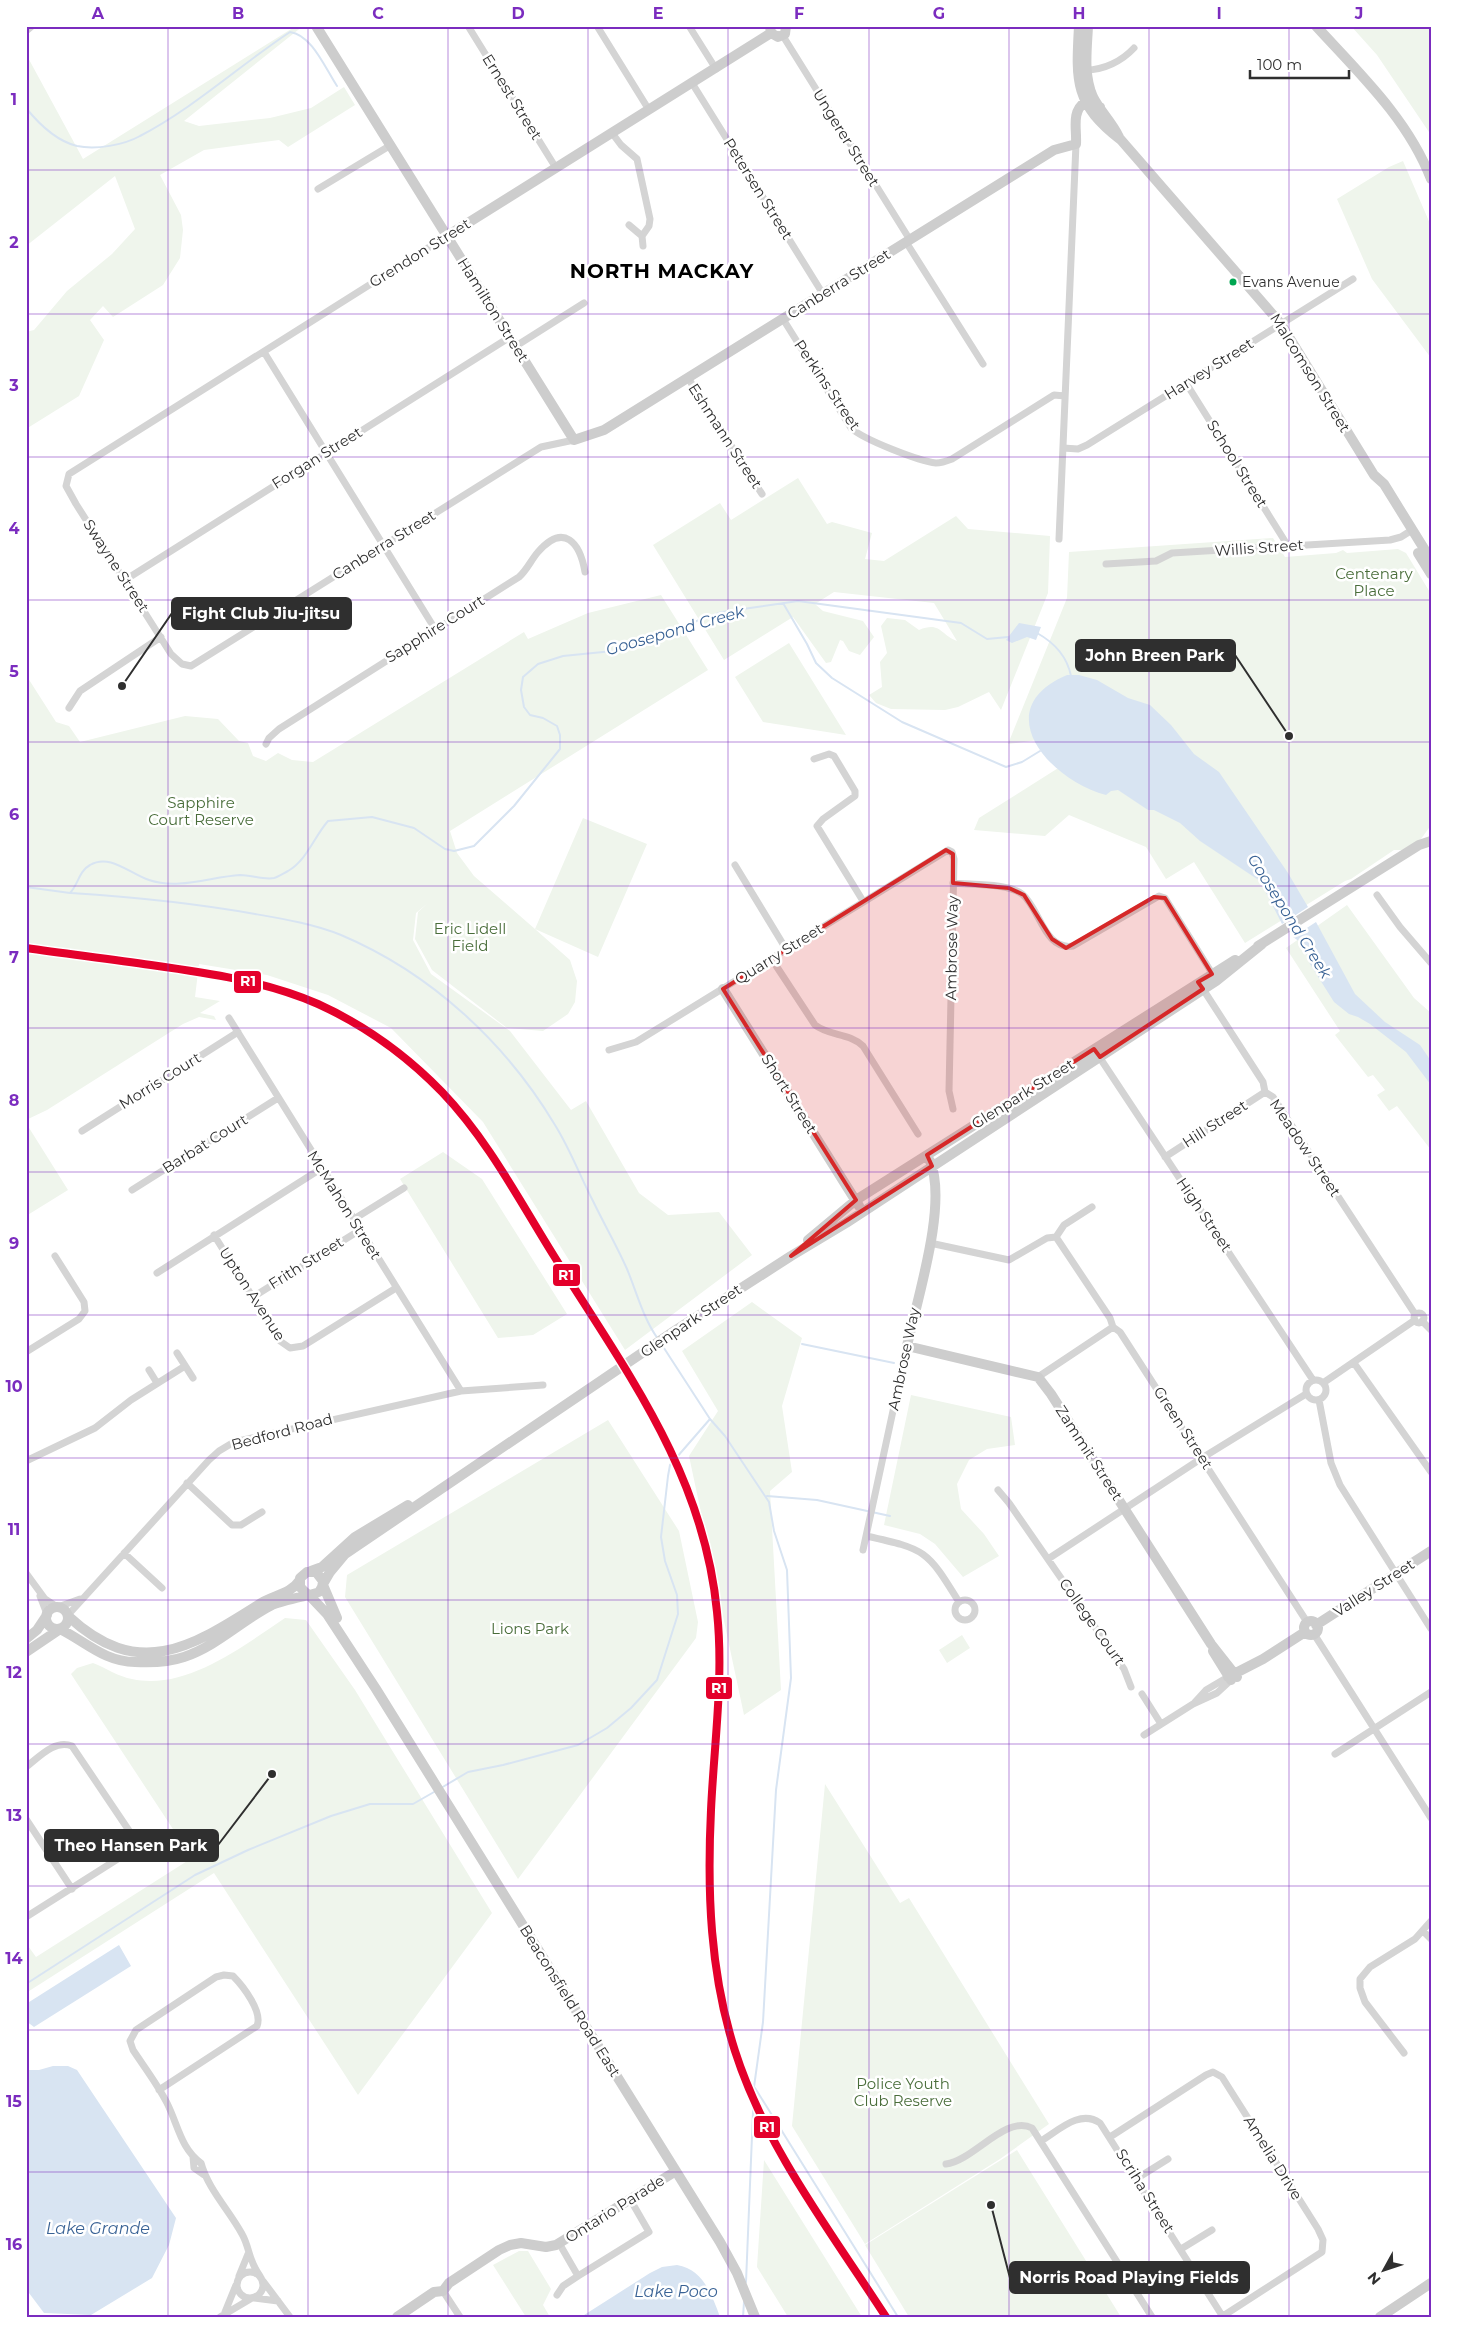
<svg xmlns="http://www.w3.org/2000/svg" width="1457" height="2343" viewBox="0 0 1457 2343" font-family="Montserrat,sans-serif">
<rect width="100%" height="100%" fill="#fff"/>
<path fill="#eff5ec" d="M296,26h7l-119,95 15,5 71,-8 41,-10 33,-21 11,18 -67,42 -9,-7 -75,10 -44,25 21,40 2,15 -3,28 -17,27 -50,32 -10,-11 -13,14 14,20 -25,56 -53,33v-97l8,-2 33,-39 45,-37 23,-25 -20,-53 -89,70v-192l57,105z
M1351,26h80v109l-54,-80z
M1403,161l28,65v132l-59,-79 -35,-80 52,-32z
M798,478l29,46 5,-2 40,11 -7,26 19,2 72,-45 12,13 82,7 -2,57 -47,117 -12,-18 -31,15 -13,3 -54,-1 -15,-6 -7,-8 13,-8 -2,-25 7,-9 -6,-27 6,-8 18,2 14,10c22,-9 21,5 38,11l-23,-38 -100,-11 -19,12 8,7 40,10 11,16 -14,18 -11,-4 -6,-10 -3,-1 -9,22 -5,1 -33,-46 -69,43 -71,-115 67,-42 11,17z
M1273,538l12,19 51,-4 7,-3 4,3 51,-4 8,4 25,41v231l-10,14 -19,11h-8l-43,29 -6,2 -100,62 -51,-81 -28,17 -20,-32 -77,-32 -24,21 -71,-6 5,-12 141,-89 -112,15 59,-146 2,-46z
M661,595l47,75 -258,161 7,22 17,23 61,53 48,-111 64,26 -49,113 -63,-28 35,31 7,21 -2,21 -7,12 -25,17 -36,-3 -75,-58 -17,-31 3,-27 10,-9 -12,10 -3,27 18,34 79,57 61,79 15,-9 53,92 29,22 51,-3 33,43 -127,95 -142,-228 -92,-94 -63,-33 -61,-20 -68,-11 -4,33 25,4 -20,12 14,3 2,4 -17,-3 -16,7 -136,86 -21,10v-445l30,47 13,4 11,16 105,-26 33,3 21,22 9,2 5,13 13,5 12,-8 14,7 21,2 211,-130 4,7 60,-26z
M789,643l57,92 -83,-13 -28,-45z
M1347,905l67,93 17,15v137l-34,-44 -8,5 -12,-16 8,-5 -12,-15 -5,2 -33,-42 5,-4 -54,-83z
M26,1123l42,67 -42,26z
M443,1152l39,27 85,135 -34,21 -35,3 -98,-159z
M752,1302l50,36 -20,68 10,66 -22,19 11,199 -37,25 -55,-259 29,-45 -36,-60z
M911,1395l100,22 4,28 -28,4 -18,11 -12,24 4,25 23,25 15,22 -36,21 -28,-33 -15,-10 -36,-9z
M608,1420l71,111 19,91 -2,16 -178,241 -173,-282 2,-22z
M285,1618l21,2 49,70 137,223 -134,182 -144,-222 -188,120v-50l10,14 156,-99 -121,-184 6,-6 16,-5c13,5 26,14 39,16 54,12 111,-33 153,-61z
M962,1635l8,13 -23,15 -8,-13z
M825,1784l75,119 9,-5 140,226 -49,35 -135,85 -73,-118z
M1017,2150l104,167h-212l-44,-72z
M764,2160l98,157h-74l-31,-50z
M519,2251h9l23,38 -8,16 7,12h-24l-33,-52z"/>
<path fill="#d8e4f2" d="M1019,623l22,4 -5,13 -9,-3 -15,6 -6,-3z
M1067,675h12l18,5 31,18 22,7 21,20 23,29 25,18 69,101 20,34 -26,17 -22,-43 -60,-40 -20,-18 -26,-13h-6l-30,-20 -7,1 -5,4c-57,-15 -119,-86 -39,-120z
M1316,922l39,72 30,28 35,23 11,16v24l-25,-33 -36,-28 -12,-7 -9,-3 -15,-12 -24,-38 -7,-20 -10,-7z
M119,1945l12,21 -97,61 -8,-6v-17z
M53,2066h15l9,4 99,148 -7,27 -17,33 -61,37 -47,-2 -18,-24v-219h13z
M677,2265c26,4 35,30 43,52h-139l69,-44 12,-6z"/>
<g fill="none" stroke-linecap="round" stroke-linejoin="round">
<path stroke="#d8e4f2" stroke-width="2" d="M26,108c13,16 30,33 51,38 19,4 47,-1 63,-10 54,-28 100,-71 150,-104 22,3 35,36 47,54
M783,603l24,41 9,19 16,15 70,44 104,45 16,-5 18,-11
M1037,633c18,10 30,23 34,43
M26,887l44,6c8,-8 9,-22 20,-28 20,-12 40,9 59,15 29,10 61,-3 91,-5 11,0 24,5 34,3 4,-1 10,-5 14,-7 19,-11 26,-34 40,-50l44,-4 42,11 31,21 9,2 20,-5 40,-40 46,-57v-14l-3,-9 -14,-8 -13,-3 -6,-8 -3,-17 2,-13 15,-13 25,-8 50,-5 109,-39 76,-11 163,22 26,16 21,-2
M71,893c62,4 123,10 184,21 29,5 59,10 86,21 90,38 165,108 214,190 15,24 25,51 38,76 11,23 24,45 34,68 10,24 16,49 31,70
M802,1344l92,19
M662,1345l48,74 15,17 44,66 5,29 13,39 4,108 -15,112 -13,232 -9,65 -8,195
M767,1496l50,4 73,16
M441,1788l27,-16 35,-7 75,-20 29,-17 24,-20 26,-28 21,-66 -1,-19 -12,-34 -4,-24 7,-61 2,-11 40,-46
M26,1984l169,-109 53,-25 83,-34 39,-12h43l21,-12
M755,2088l143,229
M743,2317l1,-15"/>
<path stroke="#d4d4d4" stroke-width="7" d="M468,26l88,142
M597,26l52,84
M689,26l27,43
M26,31l6,-5
M783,36l127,204
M1086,70c18,0 36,-9 48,-22
M692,83l131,211
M612,133l9,12 16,14 13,60 -1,7 -7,10 -13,-11
M318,189l73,-44
M447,236l-378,238 -3,12 10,18 95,150 11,10 9,2 350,-219 33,-7
M642,236l1,10
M906,242l77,122
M783,319l68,109c13,12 68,33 85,35 6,0 11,-2 16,-4l102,-64 11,1
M516,346l68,-43
M264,352l171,277
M688,378l74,116
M1186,383l102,163
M1063,448l15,1 9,-4 266,-166
M1059,539l17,-395
M1106,564l50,-3 16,-8 218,-13 11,-3 11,-7
M125,580l385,-243
M69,708l11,-17 81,-54
M266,744l3,-6 10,-9 240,-152c8,-7 12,-17 19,-25 26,-30 42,-9 47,20
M814,759l15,-5 5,2 21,35v5l-32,23 -6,7 46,75
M735,865l51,84
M953,883c18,2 55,0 69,11 18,14 22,57 51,52l86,-50 6,2 50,80
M1377,895l23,32 31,36
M771,958l44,67c14,11 35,8 48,21l55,88
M1201,986l62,96 2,10 8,5 142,217
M229,1018l232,373
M609,1050l27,-8 312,-192 4,2 2,7 -5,232 4,18
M1098,1055l215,325
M82,1131l156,-99
M1165,1157l100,-65
M132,1190l146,-92
M354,1219l50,-31
M214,1235l66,106 10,7 13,-2 93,-58
M1056,1237l54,81 3,9 7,5 187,290
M930,1243l79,17 38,-22 9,-1 8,-12 28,-18
M157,1273l165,-105
M253,1297l107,-67
M1414 1318a5 5 0 1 1 10 0a5 5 0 1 1-10 0Z
M1422,1321l9,9
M26,1352l53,-33 6,-8 -1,-9 -29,-46
M177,1353l16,25
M1354,1363l77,109
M149,1370l8,13
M1038,1377l75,-50
M1306 1390a10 10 0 1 1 20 0a10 10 0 1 1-20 0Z
M1323,1383l92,-63
M1319,1400l12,63 9,22 91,144
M26,1461l69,-33 36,-28 54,-34
M187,1483l45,42h9l21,-13
M998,1490l11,13 115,166 7,18
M866,1536c60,13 61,14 93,66
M863,1550l44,-204
M124,1553l38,35
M1048,1559l154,-101 104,-64
M26,1573l19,26 12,8
M40,1596l7,18
M955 1610a10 10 0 1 1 20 0a10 10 0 1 1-20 0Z
M58,1607l22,-8
M68,1615l141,-155 10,-9 15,-9 227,-51 82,-6
M1314,1634l117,184
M1142,1694l19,30
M1195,1702l11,-12 22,-13
M1144,1735l49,-31 24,-11 13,-12
M1335,1754l96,-62
M26,1767c13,-10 29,-28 46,-21l62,92 -2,12 -8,5 -98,62
M26,1819l46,70
M1423,1931l8,8
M1404,2053l-39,-51 -5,-14v-9l10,-12 45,-28 16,-18
M159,2090l98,-64c6,-14 -14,-40 -24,-50l-9,-1 -8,2 -80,53 -6,11 3,9c12,18 25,35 34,53 11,22 14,46 34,60 7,26 28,47 41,71 8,14 6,26 18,42
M1110,2137l96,-62 7,-3 9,5 96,152 5,11 -1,12 -99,64
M1041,2141c18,-11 39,-32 59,-18l123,194
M193,2157l1,11 10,7
M946,2164c27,-3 60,-50 86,-36l120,189
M1136,2179l32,-20
M559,2243l19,33 71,-44 -19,-33
M1181,2249l31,-19
M237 2285a13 13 0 1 1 26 0a13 13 0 1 1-26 0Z
M239,2276l9,-22
M263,2281l27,36
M443,2291l17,26
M557,2295l6,-9 15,-10
M254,2298l24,3
M225,2312l11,-27
M220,2317l32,-19"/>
<path stroke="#cdcdcd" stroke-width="10" d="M316,26l258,414 30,-10 450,-280 22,-6c1,-15 -5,-32 9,-42l15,5
M770,26l1,7 7,4 7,-3 1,-8
M1079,26c-3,55 -5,78 42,114l160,184 93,151 10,9 47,76
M1088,26c-1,23 -5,49 5,71 7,14 19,25 26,40
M1316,26c43,47 92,93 115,153
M447,236l324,-203
M1418,553l13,21
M1258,946l161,-101 12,-4
M723,989l136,217
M930,1161c18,43 -13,138 -23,185l131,31 13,17 160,250 26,33
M808,1240l48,-40 379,-240
M311,1571l11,-4 33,-30 53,-32
M323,1584l7,-12 15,-18 328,-222 118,-76 55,-33 370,-242 46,-37
M323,1585l14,33
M309,1595l18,19 49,75 344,553 17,31 18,44
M46 1618a11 11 0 1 1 22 0a11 11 0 1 1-22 0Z
M68,1616c70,65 122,32 190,-11 14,-10 32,-10 42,-25
M1304 1628a7 7 0 1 1 14 0a7 7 0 1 1-14 0Z
M1316,1625l115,-74
M60,1629c26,13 45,33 75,33 16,1 34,0 49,-5 33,-11 58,-37 88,-52 9,-5 45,-11 47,-13 3,-3 4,-7 4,-11l-7,-9h-9l-7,6v9l7,7
M26,1639l11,-9 10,-15
M1213,1651l18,29
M26,1652l34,-23
M1228,1677l35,-18 42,-27
M397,2317l37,-25 9,-1 6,-8 50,-33 11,-5 11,-2 25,4 10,-2 120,-74
M1380,2317l51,-34"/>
<defs>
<path id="rail-1" d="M26,948c42,6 84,11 125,17 57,8 114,16 167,39 46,21 89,52 124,88 46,48 77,108 112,164 71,114 150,217 163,356 7,66 -3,132 -6,198 -4,82 -1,163 24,241 31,97 96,181 151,266"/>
</defs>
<use href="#rail-1" stroke="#fff" stroke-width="11"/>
<use href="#rail-1" stroke="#e4002b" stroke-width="8"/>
</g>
<path fill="#d62828" fill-opacity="0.2" stroke="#d62828" stroke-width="4" stroke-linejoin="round" d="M946,850l7,4v29l56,5 15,7 28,44 14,9 88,-51 11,1 47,76 -14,8 5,7 -103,68 -6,-8 -167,106 5,11 -141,90 65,-56 -133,-211z"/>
<path fill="none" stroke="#7b2cbf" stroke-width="1" stroke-opacity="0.55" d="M168,26v2291M308,26v2291M448,26v2291M588,26v2291M728,26v2291M869,26v2291M1009,26v2291M1149,26v2291M1289,26v2291M26,170h1405M26,314h1405M26,457h1405M26,600h1405M26,742h1405M26,886h1405M26,1028h1405M26,1172h1405M26,1315h1405M26,1458h1405M26,1600h1405M26,1744h1405M26,1886h1405M26,2030h1405M26,2172h1405"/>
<circle fill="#00a651" stroke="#fff" stroke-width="2" cx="1233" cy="282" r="4.5"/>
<g text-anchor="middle" stroke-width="5" stroke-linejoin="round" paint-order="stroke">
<g font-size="14" fill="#2f2f2f" stroke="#fff" text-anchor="start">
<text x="1242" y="287">Evans Avenue</text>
</g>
<g font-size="15" fill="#2f2f2f" stroke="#fff">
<text transform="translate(512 97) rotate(58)" y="5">Ernest Street</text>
<text transform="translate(846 138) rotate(58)" y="5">Ungerer Street</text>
<text transform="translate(758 189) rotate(58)" y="5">Petersen Street</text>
<text transform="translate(420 253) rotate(-32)" y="5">Grendon Street</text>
<text transform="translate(839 284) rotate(-32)" y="5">Canberra Street</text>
<text transform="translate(493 310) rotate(58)" y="5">Hamilton Street</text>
<text transform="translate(1209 369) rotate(-32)" y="5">Harvey Street</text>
<text transform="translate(1310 373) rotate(58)" y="5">Malcomson Street</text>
<text transform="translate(827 385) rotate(56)" y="5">Perkins Street</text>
<text transform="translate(725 436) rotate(57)" y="5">Eshmann Street</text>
<text transform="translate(317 458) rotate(-32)" y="5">Forgan Street</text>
<text transform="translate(1237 464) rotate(58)" y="5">School Street</text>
<text transform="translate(384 545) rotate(-32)" y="5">Canberra Street</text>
<text transform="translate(1259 548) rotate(-4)" y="5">Willis Street</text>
<text transform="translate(116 566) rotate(57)" y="5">Swayne Street</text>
<text transform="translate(435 629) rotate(-32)" y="5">Sapphire Court</text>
<text transform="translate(952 948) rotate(-89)" y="5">Ambrose Way</text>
<text transform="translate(779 954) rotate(-32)" y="5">Quarry Street</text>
<text transform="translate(160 1081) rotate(-32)" y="5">Morris Court</text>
<text transform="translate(789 1094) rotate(58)" y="5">Short Street</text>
<text transform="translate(1023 1094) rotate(-32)" y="5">Glenpark Street</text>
<text transform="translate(1215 1124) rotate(-33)" y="5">Hill Street</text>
<text transform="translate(205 1144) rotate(-32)" y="5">Barbat Court</text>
<text transform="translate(1305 1148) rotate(56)" y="5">Meadow Street</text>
<text transform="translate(344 1205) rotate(58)" y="5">McMahon Street</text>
<text transform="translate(1204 1215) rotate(56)" y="5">High Street</text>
<text transform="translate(306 1263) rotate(-32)" y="5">Frith Street</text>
<text transform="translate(252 1294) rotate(57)" y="5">Upton Avenue</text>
<text transform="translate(691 1321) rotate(-34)" y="5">Glenpark Street</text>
<text transform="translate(904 1359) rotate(-78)" y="5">Ambrose Way</text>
<text transform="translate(1183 1428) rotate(57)" y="5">Green Street</text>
<text transform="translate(282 1432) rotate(-15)" y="5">Bedford Road</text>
<text transform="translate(1089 1453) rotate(57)" y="5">Zammit Street</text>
<text transform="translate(1374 1588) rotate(-33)" y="5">Valley Street</text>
<text transform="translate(1092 1622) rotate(55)" y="5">College Court</text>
<text transform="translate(570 2001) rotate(58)" y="5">Beaconsfield Road East</text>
<text transform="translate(1273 2158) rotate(58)" y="5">Amelia Drive</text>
<text transform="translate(1145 2191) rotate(58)" y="5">Scriha Street</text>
<text transform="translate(615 2209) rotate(-32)" y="5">Ontario Parade</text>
</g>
<g font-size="15" fill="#496d3a" stroke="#fff">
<text x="1374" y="579">Centenary<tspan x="1374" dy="17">Place</tspan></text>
<text x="201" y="808">Sapphire<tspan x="201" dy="17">Court Reserve</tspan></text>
<text x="470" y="934">Eric Lidell<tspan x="470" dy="17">Field</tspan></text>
<text x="530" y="1634">Lions Park</text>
<text x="903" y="2089">Police Youth<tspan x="903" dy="17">Club Reserve</tspan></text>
</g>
<g font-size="16" font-style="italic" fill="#396295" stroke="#fff">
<text transform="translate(675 630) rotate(-16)" y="6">Goosepond Creek</text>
<text transform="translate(1290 916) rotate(58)" y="6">Goosepond Creek</text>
<text x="98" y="2234">Lake Grande</text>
<text x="676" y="2297">Lake Poco</text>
</g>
<g font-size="20" font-weight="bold" letter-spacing="1" fill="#000" stroke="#fff">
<text x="662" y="278">NORTH MACKAY</text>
</g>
</g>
<path fill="none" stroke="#2f2f2f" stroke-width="2" d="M122 686L172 613M1289 736L1235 655M272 1774L218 1845M991 2205L1010 2278"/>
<g fill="#2f2f2f" stroke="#fff" stroke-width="2">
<circle cx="122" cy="686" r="5"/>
<circle cx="1289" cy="736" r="5"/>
<circle cx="272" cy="1774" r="5"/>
<circle cx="991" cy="2205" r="5"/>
</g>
<g fill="#2f2f2f" stroke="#2f2f2f" stroke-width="2">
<rect x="172" y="598" width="179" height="31" rx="5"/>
<rect x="1076" y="640" width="159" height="31" rx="5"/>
<rect x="45" y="1830" width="173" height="31" rx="5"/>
<rect x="1010" y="2262" width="239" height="31" rx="5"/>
</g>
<g font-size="16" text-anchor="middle" font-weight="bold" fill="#fff">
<text x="261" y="619">Fight Club Jiu-jitsu</text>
<text x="1155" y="661">John Breen Park</text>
<text x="131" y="1851">Theo Hansen Park</text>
<text x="1129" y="2283">Norris Road Playing Fields</text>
</g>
<g stroke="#fff" stroke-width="2">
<rect x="233" y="970" width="29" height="24" rx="5" fill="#e4002b"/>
<rect x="552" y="1263" width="29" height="24" rx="5" fill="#e4002b"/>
<rect x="705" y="1676" width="28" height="24" rx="5" fill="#e4002b"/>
<rect x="753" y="2115" width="28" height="24" rx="5" fill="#e4002b"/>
</g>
<g font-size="14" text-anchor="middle" font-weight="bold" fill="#fff">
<text x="248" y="986">R1</text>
<text x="566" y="1280">R1</text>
<text x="719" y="1693">R1</text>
<text x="767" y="2132">R1</text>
</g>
<rect width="1457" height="2343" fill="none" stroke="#ffffff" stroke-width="55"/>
<g transform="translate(1384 2270) rotate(230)" stroke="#ffffff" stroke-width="4" paint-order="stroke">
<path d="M0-4L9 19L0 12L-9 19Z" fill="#2f2f2f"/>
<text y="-8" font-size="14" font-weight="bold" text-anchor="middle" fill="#2f2f2f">N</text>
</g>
<path d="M1250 70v8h99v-8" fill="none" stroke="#2f2f2f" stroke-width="2.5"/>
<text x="1257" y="70" font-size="15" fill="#2f2f2f" stroke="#ffffff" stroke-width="4" paint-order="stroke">100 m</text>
<rect x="28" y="28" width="1402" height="2288" fill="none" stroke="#7b2cbf" stroke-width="2"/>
<g font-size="16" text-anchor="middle" font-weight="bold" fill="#7b2cbf">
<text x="98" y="19">A</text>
<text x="238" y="19">B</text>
<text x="378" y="19">C</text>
<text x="518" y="19">D</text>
<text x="658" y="19">E</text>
<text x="799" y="19">F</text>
<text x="939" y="19">G</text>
<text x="1079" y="19">H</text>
<text x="1219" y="19">I</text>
<text x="1359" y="19">J</text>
<text x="14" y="105">1</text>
<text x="14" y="248">2</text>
<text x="14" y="391">3</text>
<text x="14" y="534">4</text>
<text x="14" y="677">5</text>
<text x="14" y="820">6</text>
<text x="14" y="963">7</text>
<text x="14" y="1106">8</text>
<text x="14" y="1249">9</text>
<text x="14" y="1392">10</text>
<text x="14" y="1535">11</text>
<text x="14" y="1678">12</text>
<text x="14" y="1821">13</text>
<text x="14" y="1964">14</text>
<text x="14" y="2107">15</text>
<text x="14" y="2250">16</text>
</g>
</svg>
